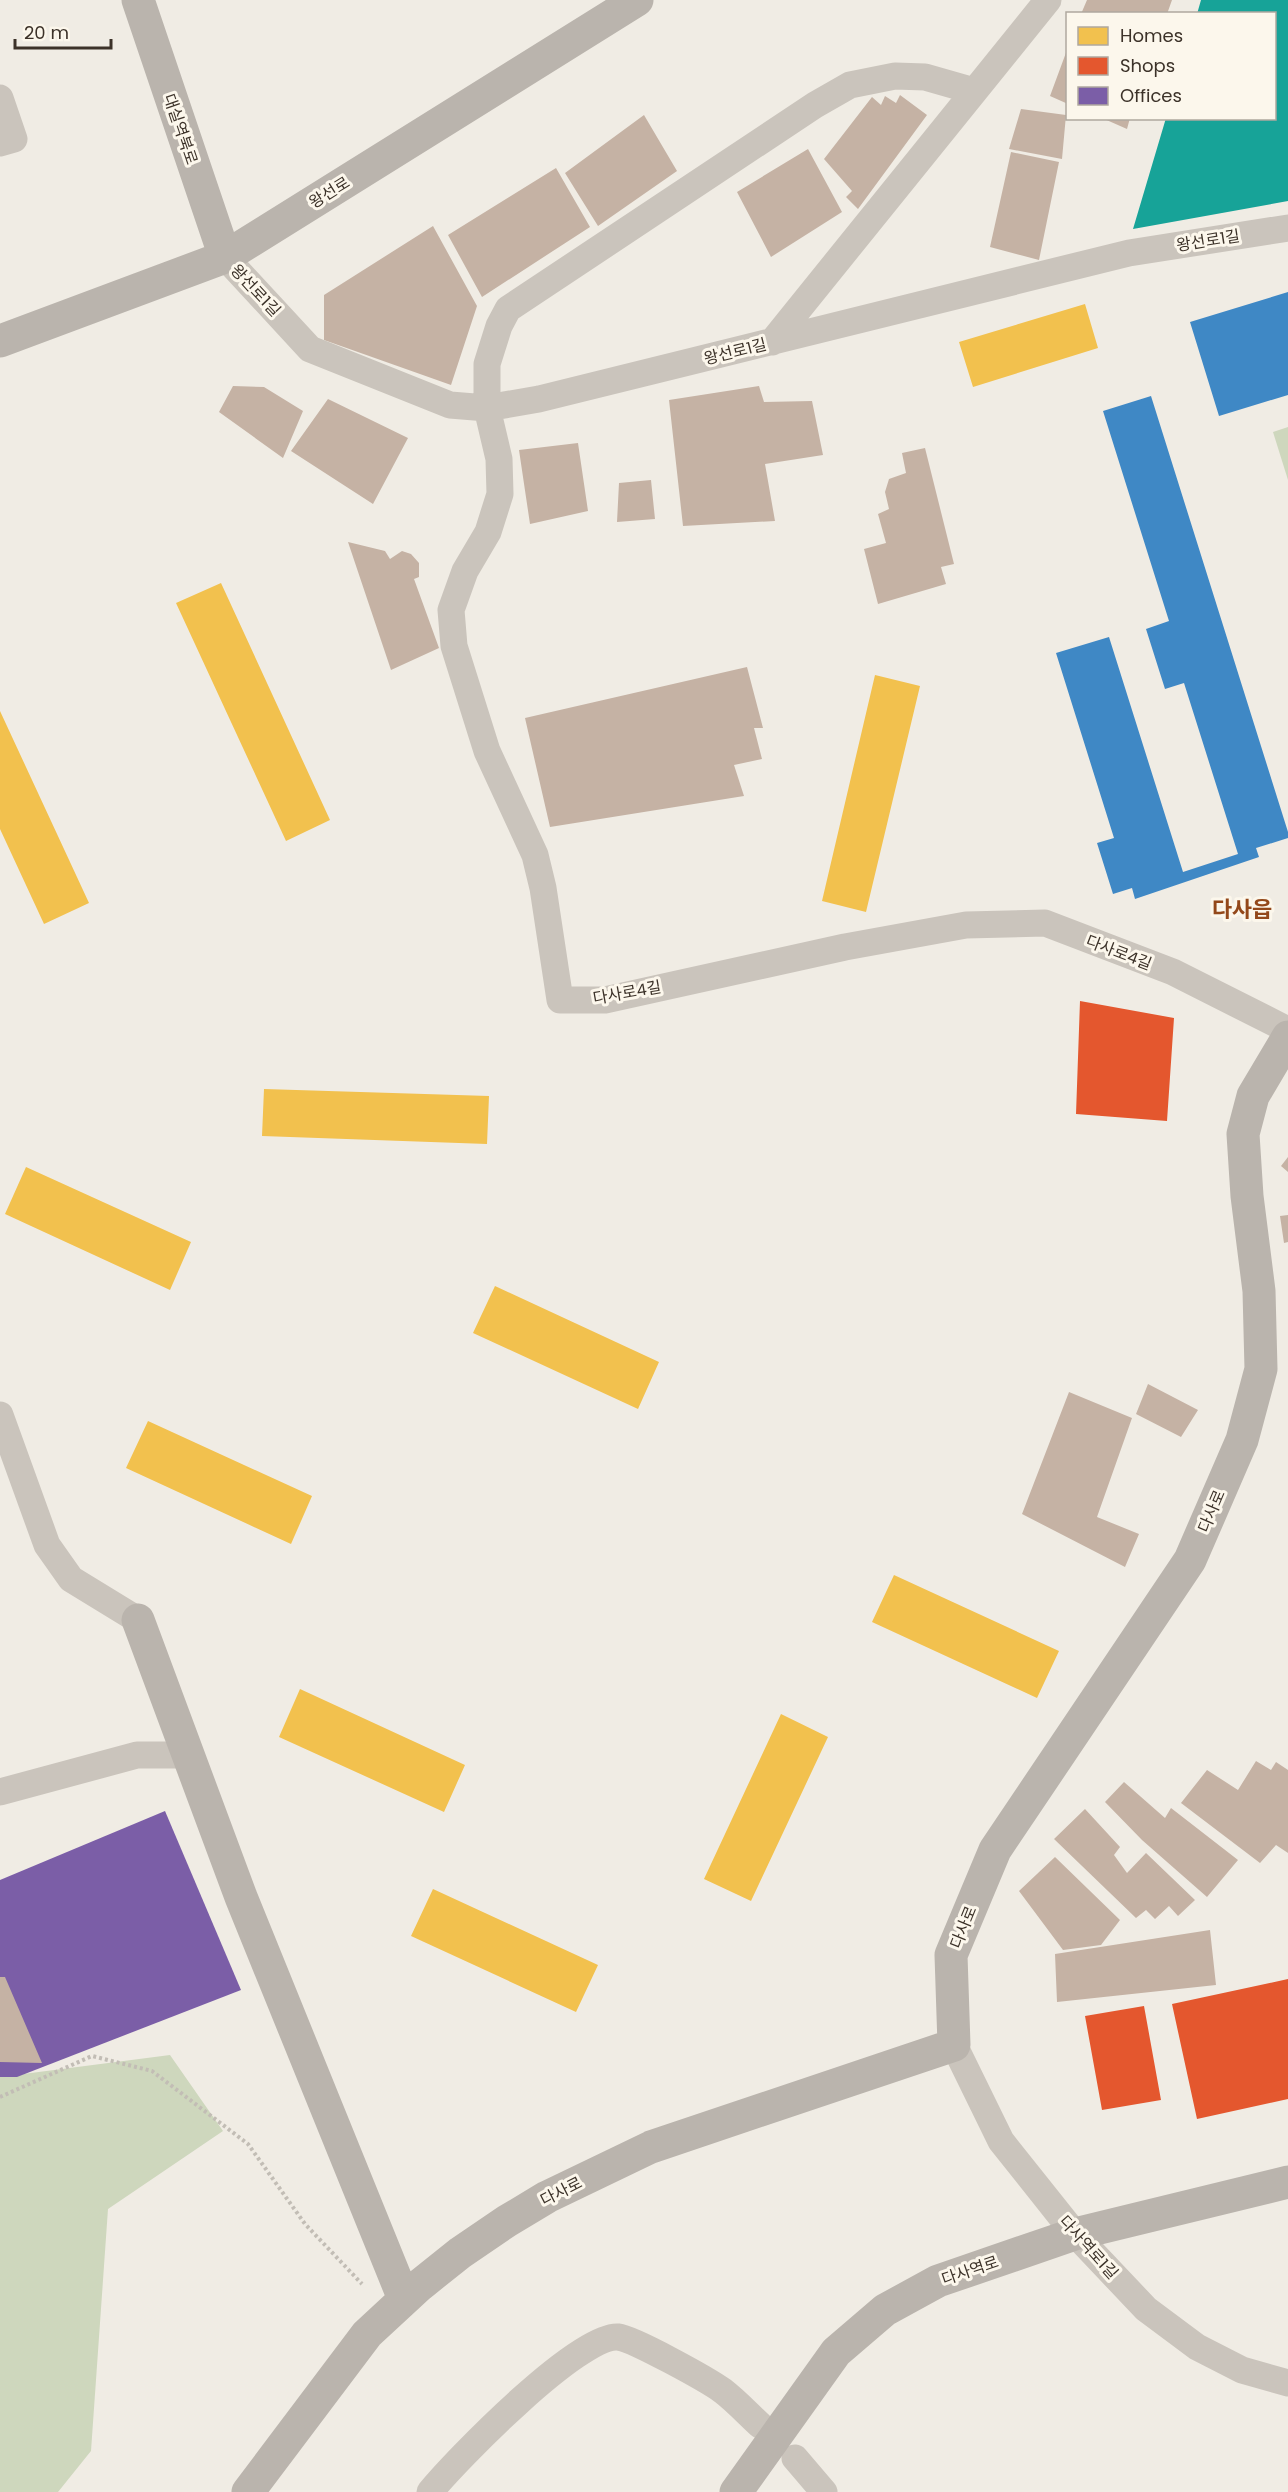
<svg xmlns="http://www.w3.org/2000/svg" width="1288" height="2492" viewBox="0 0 1288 2492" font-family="Poppins,'Noto Sans KR',sans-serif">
<rect width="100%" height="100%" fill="#f0ece4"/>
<path fill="#ced7bd" d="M1288,427v53l-15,-48z
M170,2055l53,76 -115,78 -17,242 -33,41h-58v-415z"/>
<path fill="#f2c14e" d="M1085,304l13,44 -125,39 -14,-45z
M221,583l109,237 -44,21 -110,-238z
M875,675l45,11 -54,226 -44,-11z
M0,711l89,192 -45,21 -44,-95z
M264,1089l225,7 -2,48 -225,-8z
M26,1167l165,75 -21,48 -165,-76z
M495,1286l164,76 -21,47 -165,-76z
M148,1421l164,75 -21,48 -165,-76z
M894,1575l165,76 -22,47 -165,-76z
M300,1689l165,76 -21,47 -165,-75z
M781,1714l47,23 -77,164 -47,-22z
M433,1889l165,76 -22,47 -165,-76z"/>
<path fill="#e4572e" d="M1080,1001l94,17 -7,103 -91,-7z
M1288,1979v120l-91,20 -25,-115z
M1144,2006l17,94 -59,10 -17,-94z"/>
<path fill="#7b5ea7" d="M165,1811l76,179 -224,87h-17v-197z"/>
<path fill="#3f88c5" d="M1288,292v103l-69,21 -29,-94z
M1151,396l137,436v6l-32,10 3,9 -124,42 -3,-11 -19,6 -16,-51 17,-5 -58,-185 53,-16 74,235 55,-18 -54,-171 -19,6 -19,-60 23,-8 -66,-210z"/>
<path fill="#17a398" d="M1201,0h87v201l-155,28 33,-111h108v-104h-77z"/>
<path fill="#c5b2a4" d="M1087,0h85l-5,14h-86z
M1067,50h1v54l-18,-8z
M900,95l27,20 -69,94 -12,-12 6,-6 -28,-32 48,-62 9,8 4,-9 11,7z
M1021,109l45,6 -4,44 -53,-10z
M644,115l33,56 -79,55 -33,-53z
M1102,118h28l-3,11z
M808,149l34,63 -71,45 -34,-65z
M1011,152l48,10 -20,98 -49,-13z
M556,168l34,59 -108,70 -34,-62z
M433,226l44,80 -26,79 -127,-45v-45z
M233,386l31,1 39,24 -20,47 -64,-46z
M759,386l5,16 48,-1 11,54 -58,9 10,57 -92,5 -14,-126z
M328,399l80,39 -35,66 -82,-53z
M578,443l10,68 -58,13 -11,-74z
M925,448l29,116 -13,3 5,17 -68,20 -14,-55 22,-6 -8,-29 11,-5 -4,-17 4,-13 17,-6 -4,-20z
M651,480l4,39 -38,3 2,-39z
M348,542l37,9 5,8 12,-8 9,3 8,9v14l-5,2 25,69 -48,22z
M747,667l16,61h-9l8,31 -28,6 10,31 -194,31 -25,-109z
M1288,1157v15l-7,-6z
M1288,1215v27l-4,1 -4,-27z
M1148,1384l50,26 -17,27 -45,-23z
M1069,1392l63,26 -35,99 42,17 -14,33 -103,-53z
M1256,1761l15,9 5,-8 12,8v83l-12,-8 -16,18 -79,-60 26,-33 31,20z
M1124,1782l41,36 6,-10 67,52 -31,37 -65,-57 -37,-38z
M1085,1809l35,38 -6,8 13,18 19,-20 49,47 -17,16 -9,-10 -14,13 -9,-9 -10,8 -82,-79z
M1055,1857l65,63 -19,25 -38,5 -44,-59z
M1210,1930l6,55 -159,17 -2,-48z
M0,1977h5l37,86 -42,-1z"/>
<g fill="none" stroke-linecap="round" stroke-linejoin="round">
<path stroke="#c2bdb5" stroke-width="4" stroke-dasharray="3 3" stroke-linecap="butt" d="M0,2097l92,-41 60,15 96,73 57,80 57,60"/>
<path stroke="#cac4bc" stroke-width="27" d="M974,91l-49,-14 -30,-1 -45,9 -35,20 -307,204 -9,17 -12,38v44l12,51 1,35 -12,38 -23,39 -14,39 3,36 33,105 48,104 8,33 17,112h45l240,-53 121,-22 79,-2 128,49 115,58
M0,98l14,41 -14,4
M225,257l85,92 140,56 37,3 52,-9 590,-146 159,-25
M772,342l276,-342
M0,1415l47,130 24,34 67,41
M0,1792l137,-37h52
M954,2045l47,96 74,93 71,75 51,38 45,23 46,13
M795,2458l29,34
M430,2492c26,-32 149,-158 188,-155 16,2 90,43 105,54 13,10 25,23 37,34"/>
<path stroke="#bab4ad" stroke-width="33" d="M138,0l87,257
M0,341l225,-84 412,-257
M138,1620l103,277 163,402
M248,2492l119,-158 53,-49 40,-32 47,-32 40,-24 104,-50 303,-102 -3,-90 44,-105 195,-290 52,-120 19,-71 -2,-78 -12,-95 -4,-62 10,-38 35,-59
M736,2492l100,-140 49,-42 53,-29 137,-47 213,-52"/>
</g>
<g text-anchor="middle" stroke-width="6" stroke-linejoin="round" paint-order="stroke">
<g font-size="16" fill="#3c3229" stroke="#fcf7ec">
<text transform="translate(181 129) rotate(71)" y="6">대실역북로</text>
<text transform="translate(329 192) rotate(-32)" y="6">왕선로</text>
<text transform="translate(1208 240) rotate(-9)" y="6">왕선로1길</text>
<text transform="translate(256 290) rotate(47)" y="6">왕선로1길</text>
<text transform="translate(735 351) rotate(-14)" y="6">왕선로1길</text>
<text transform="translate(1119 952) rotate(21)" y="6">다사로4길</text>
<text transform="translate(627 992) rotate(-10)" y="6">다사로4길</text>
<text transform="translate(1211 1511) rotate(-67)" y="6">다사로</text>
<text transform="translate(963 1927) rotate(-68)" y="6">다사로</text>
<text transform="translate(561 2191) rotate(-27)" y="6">다사로</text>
<text transform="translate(1089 2247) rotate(48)" y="6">다사역로1길</text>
<text transform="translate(970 2270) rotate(-19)" y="6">다사역로</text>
</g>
<g font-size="22" font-weight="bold" fill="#93481a" stroke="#fcf7ec">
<text x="1242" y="917">다사읍</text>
</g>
</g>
<rect x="1066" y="12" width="210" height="108" fill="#fcf7ec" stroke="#afa89e" stroke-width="1.5"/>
<rect x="1078" y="27" width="30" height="18" fill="#f2c14e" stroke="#afa89e" stroke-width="1.5"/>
<text x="1120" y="42" font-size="18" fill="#3c3229">Homes</text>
<rect x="1078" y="57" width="30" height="18" fill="#e4572e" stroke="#afa89e" stroke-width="1.5"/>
<text x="1120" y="72" font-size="18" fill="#3c3229">Shops</text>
<rect x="1078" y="87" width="30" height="18" fill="#7b5ea7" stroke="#afa89e" stroke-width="1.5"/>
<text x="1120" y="102" font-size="18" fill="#3c3229">Offices</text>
<path d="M15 39v9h96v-9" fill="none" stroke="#3c3229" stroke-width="3"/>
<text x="24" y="39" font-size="18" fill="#3c3229" stroke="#fcf7ec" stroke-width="4.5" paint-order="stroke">20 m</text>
</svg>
